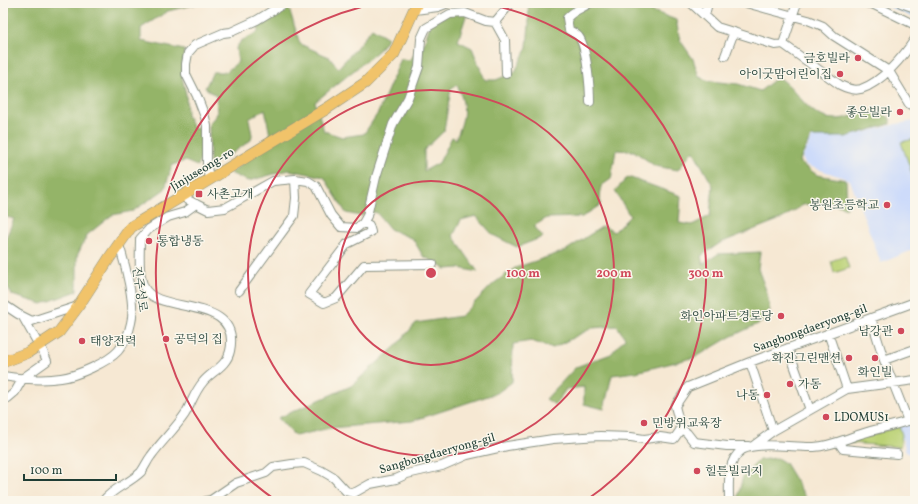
<svg xmlns="http://www.w3.org/2000/svg" width="918" height="504" viewBox="0 0 918 504" font-family="Vollkorn,'Noto Serif KR',serif">
<rect width="100%" height="100%" fill="#fbf7ec"/>
<filter id="ink" filterUnits="userSpaceOnUse"><feTurbulence type="fractalNoise" baseFrequency=".025" numOctaves="2"/><feDisplacementMap in="SourceGraphic" scale="8" xChannelSelector="R" yChannelSelector="G"/><feConvolveMatrix kernelMatrix="1 2 1 2 8 2 1 2 1" color-interpolation-filters="sRGB"/></filter>
<filter id="wash" filterUnits="userSpaceOnUse"><feTurbulence type="fractalNoise" baseFrequency=".012" numOctaves="4" result="noise"/><feDisplacementMap in="SourceGraphic" scale="16" xChannelSelector="R" yChannelSelector="G"/><feGaussianBlur stdDeviation="0.9" result="paint"/><feColorMatrix in="noise" values="0 0 0 0 0 0 0 0 0 0 0 0 0 0 0 0 0 1.4 0 .05"/><feComposite in="paint" operator="in"/></filter>
<g filter="url(#wash)">
<rect width="100%" height="100%" fill="#f6e8d3"/>
<path fill="#cddbfa" d="M915,121v128l-34,14 -31,-83 -44,-15 -4,-7 10,-20 21,-4 14,3 49,-13z
M915,423v34l-9,-5 -7,-26z"/>
<path fill="#bbd276" stroke="#6d8855" d="M915,139v43l-14,-40z
M845,256l4,12 -15,5 -3,-12z
M899,426l3,9 -2,12 -50,-4z"/>
<path fill="#94b467" stroke="#5a784e" fill-rule="evenodd" d="M3,3h199l-34,8 -27,17v13l43,9 -2,27 4,17 1,21 6,13 10,1 1,22 -7,15 -12,-5 -13,4 -7,24 -32,22 -21,4 -25,20 -10,21v35l-35,13 -30,-9 -9,-17v-33l11,-26 -11,-3z
M528,3h104l44,17 4,20 13,19 6,18 10,4 29,3 22,7 18,-14c19,11 26,34 48,41 3,1 6,0 9,1 23,0 33,-17 55,-1v6l-44,13h-35l-12,25 18,13 29,5 1,28 -19,-6 -25,3 -20,13 -63,25 -19,13 2,8 15,-10 42,-2 -2,17 9,24 3,18 -8,11 -32,15 -34,20 -60,15 -24,3 -8,34 -20,-5v-17l-18,2 -11,16 -9,-6 30,-32 35,-13 14,-16 -8,-12 -25,2 -39,20 -22,-7 -18,3 -1,38 -15,11 -85,28 -82,7 -35,8 -17,-18 73,-32 44,-39 21,-24 45,-7 32,-32 22,-16 50,-17 38,-25 11,6 16,-16 -15,-25 13,-14 53,19 -2,27 13,2 18,-9 3,-30 -20,-36 -15,20 -23,-4 -21,-15 -18,-1 -5,29 -10,7 -1,19 -18,12 -35,1 -13,8 9,11 -26,10 -24,-12 -17,-19 -15,4 -8,16 25,36 -19,-4 -13,1 -23,-13 -10,-17 -23,-10 -14,-17 -16,4 -14,-3 -22,-36 -35,-7 -41,11 -18,-8 41,-32 -6,-32 -16,10 3,16 -1,5 -24,17 -17,7 -1,-40 8,-10 -1,-19 -11,-7 8,-16h13l12,-10 -2,-14 5,-7 17,-9 1,-10 29,-17 12,39 29,13 9,11c13,-13 23,-26 34,-40l16,10 -10,13 -63,51 9,29 18,6 22,-3 14,-21 23,-54 9,1 14,-16 6,-19 24,-15 13,3 -9,28 14,7 13,32h11l19,-8 12,-25 2,-23zM457,85c10,23 8,31 -1,54l-4,-2 -13,26 -15,8v-21l20,-19 7,-43z
M777,458l8,5 23,38h-71l6,-25 16,-16z"/>
<g fill="none" stroke-linecap="round" stroke-linejoin="round">
<path stroke="#87bbf5" stroke-width="2" d="M883,3l32,14"/>
</g>
</g>
<g filter="url(#ink)">
<g fill="none" stroke-linecap="round" stroke-linejoin="round">
<defs>
<path id="minor" d="M590,3c-9,6 -16,7 -23,15l2,12c3,2 8,4 10,7 8,11 11,51 11,65
M691,3l26,24 58,18 8,-1 14,-41
M746,3l62,17 15,6 11,10 55,35 20,33 6,3
M865,3l7,1 43,21
M901,3l14,5
M415,10l23,-3 10,-4
M705,15l3,-12
M495,22l10,18 1,34
M783,44l57,41c6,3 14,6 21,4 21,-7 42,-32 54,-50
M725,56l9,-24
M209,180l-2,-14v-40l-2,-9 -8,-21 -11,-22v-10l2,-11 7,-8 28,-12 8,-1 26,-12 28,-17
M182,197l26,13 17,-2 48,-27 22,-2 13,2 8,5 15,29 10,12 16,1 6,-5 4,-7 9,-39 17,-53 15,-26 11,-31 2,-28 5,-11 24,-14 15,-1 21,8 9,1 16,-19
M363,223l6,2 2,7 -24,12 -38,50 15,9 12,-5 28,-33 69,-1
M239,291l55,-75 2,-18 -1,-19
M3,304l15,10 14,7 46,-15
M23,317l13,23
M871,318l13,42 24,61
M828,333l19,56
M788,348l22,62
M884,360l31,-11
M750,362l23,69
M3,376c19,3 39,5 58,2 16,-2 47,-16 57,-27 7,-8 11,-18 13,-28 5,-18 -6,-60 -12,-78
M8,398l7,-6 8,-14 24,-17 -5,-12
M681,429l6,4 7,9 33,4h21
M839,443l4,6 54,5
M753,446l20,-15 74,-42 68,-9
M103,501c10,-13 27,-18 38,-29 4,-5 6,-11 10,-16 10,-14 24,-27 34,-42 6,-10 10,-23 18,-32 8,-10 24,-16 27,-31 12,-57 -73,-35 -86,-64 -6,-14 -4,-33 -4,-48l9,-10 19,-12 17,-5 11,-8
M206,501l5,-1 25,-17 30,-10 7,-6 19,-3 12,-1 18,8 12,7 12,13 8,2 16,-9 26,-5 11,-5 35,-8 25,-11 40,-9 46,-7 47,-3 31,1 13,2 16,-2 14,2 7,-10 -6,-23 13,-19 62,-25 165,-60
M729,501c0,-16 -3,-40 13,-51 14,-9 54,-2 72,-3 17,-1 31,-8 47,-13 15,-5 31,-8 47,-13h7"/>
<path id="major" d="M3,362l24,-9 32,-21 18,-24 33,-51 21,-30 195,-118 39,-26 29,-29 23,-51"/>
</defs>
<use href="#minor" stroke="#8a9284" stroke-width="10"/>
<use href="#major" stroke="#8a9284" stroke-width="12"/>
<use href="#minor" stroke="#fff" stroke-width="8"/>
<use href="#major" stroke="#f1c36a" stroke-width="11"/>
</g>
</g>
<g fill="none" stroke="#d1495b" stroke-width="2">
<circle cx="431" cy="273" r="92"/>
<circle cx="431" cy="273" r="183"/>
<path d="M277 501A275 275 0 0 1 379 3M483 3A275 275 0 0 1 585 501"/>
</g>
<g fill="#d1495b" stroke="#fbf7ec" stroke-width="1.5">
<circle cx="858" cy="58" r="4"/>
<circle cx="840" cy="74" r="4"/>
<circle cx="900" cy="112" r="4"/>
<rect x="195" y="190" width="8" height="8" rx="2"/>
<circle cx="887" cy="205" r="4"/>
<circle cx="149" cy="241" r="4"/>
<circle cx="781" cy="316" r="4"/>
<circle cx="901" cy="331" r="4"/>
<circle cx="166" cy="339" r="4"/>
<circle cx="82" cy="341" r="4"/>
<circle cx="849" cy="358" r="4"/>
<circle cx="875" cy="358" r="4"/>
<circle cx="790" cy="384" r="4"/>
<circle cx="767" cy="395" r="4"/>
<circle cx="826" cy="417" r="4"/>
<circle cx="644" cy="423" r="4"/>
<circle cx="697" cy="471" r="4"/>
</g>
<g text-anchor="middle" stroke-width="3" stroke-linejoin="round" paint-order="stroke">
<g font-size="12" fill="#1f3d34" stroke="#fbf7ec" text-anchor="end">
<text x="850" y="62">금호빌라</text>
<text x="832" y="78">아이굿맘어린이집</text>
<text x="892" y="116">좋은빌라</text>
<text x="207" y="198" text-anchor="start">사촌고개</text>
<text x="879" y="209">봉원초등학교</text>
<text x="157" y="245" text-anchor="start">통합냉동</text>
<text x="773" y="320">화인아파트경로당</text>
<text x="893" y="335">남강관</text>
<text x="174" y="343" text-anchor="start">공덕의 집</text>
<text x="90" y="345" text-anchor="start">태양전력</text>
<text x="841" y="362">화진그린맨션</text>
<text x="875" y="376" text-anchor="middle">화인빌</text>
<text x="798" y="388" text-anchor="start">가동</text>
<text x="759" y="399">나동</text>
<text x="834" y="421" text-anchor="start">LDOMUS1</text>
<text x="652" y="427" text-anchor="start">민방위교육장</text>
<text x="705" y="475" text-anchor="start">힐튼빌리지</text>
</g>
<g font-size="12" fill="#1f3d34" stroke="#fbf7ec">
<text transform="translate(202 169) rotate(-31)" y="4">Jinjuseong-ro</text>
<text transform="translate(140 289) rotate(82)" y="4">진주성로</text>
<text transform="translate(810 328) rotate(-20)" y="4">Sangbongdaeryong-gil</text>
<text transform="translate(437 453) rotate(-16)" y="4">Sangbongdaeryong-gil</text>
</g>
</g>
<circle cx="431" cy="273" r="6" fill="#d1495b" stroke="#fbf7ec" stroke-width="2"/>
<g font-size="12" text-anchor="middle" font-weight="bold" fill="#d1495b" stroke="#fbf7ec" stroke-width="3" stroke-linejoin="round" paint-order="stroke">
<text x="523" y="277">100 m</text>
<text x="614" y="277">200 m</text>
<text x="706" y="277">300 m</text>
</g>
<rect width="918" height="504" fill="none" stroke="#fbf7ec" stroke-width="16"/>
<path d="M24 474v6h92v-6" fill="none" stroke="#1f3d34" stroke-width="2"/>
<text x="30" y="474" font-size="12" fill="#1f3d34" stroke="#fbf7ec" stroke-width="3" paint-order="stroke">100 m</text>
</svg>
